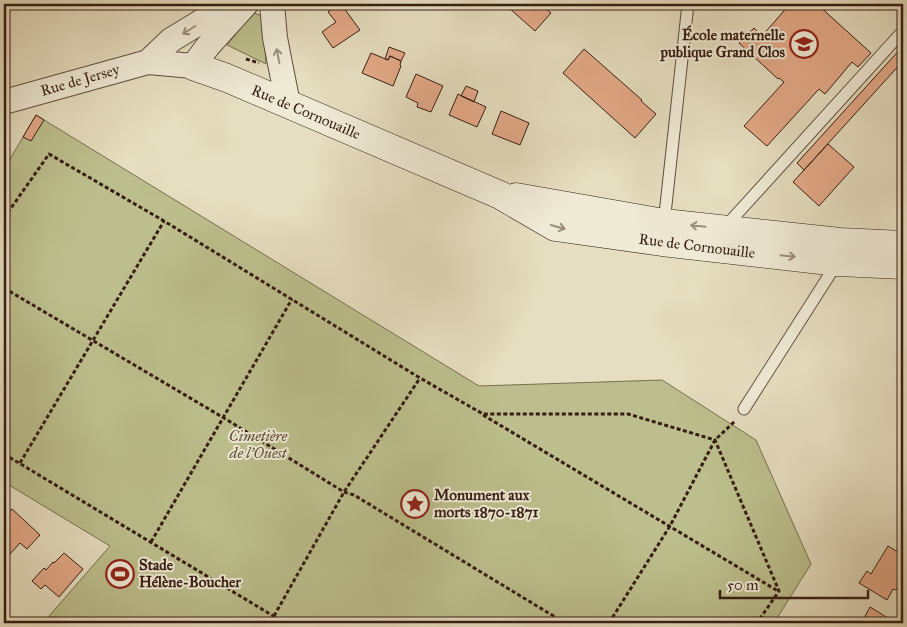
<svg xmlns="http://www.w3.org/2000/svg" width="907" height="627" viewBox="0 0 907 627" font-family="'IM FELL Great Primer',serif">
<rect width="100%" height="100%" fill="#e6dec0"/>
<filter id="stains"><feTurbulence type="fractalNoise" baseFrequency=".004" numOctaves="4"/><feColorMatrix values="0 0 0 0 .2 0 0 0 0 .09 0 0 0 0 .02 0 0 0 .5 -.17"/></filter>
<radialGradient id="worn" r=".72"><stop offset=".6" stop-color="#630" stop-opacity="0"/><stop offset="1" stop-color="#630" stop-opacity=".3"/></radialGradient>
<path fill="#bcbf8d" stroke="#7a6e50" d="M253,13l10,3 3,48 -39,-19z
M36,115l443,271 183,-6 94,60 55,124 -37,59h-731l67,-77 -106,-64v-313z"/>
<path fill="#e4a988" stroke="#371d14" d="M339,4h2l19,26 -27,18 -11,-16 14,-10 -8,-10z
M513,4h28l10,9 -16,18 -26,-23z
M790,4h29l-1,1 53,48 -13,14 -6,-5 -27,32 -6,-5 -52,57 -23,-20 40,-44 -5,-4 -1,1 -39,-36 15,-15 8,8z
M903,46v15l-99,109 -7,-7z
M389,47l16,6 -4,8 -11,-5 -2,4 -3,-1z
M584,49l58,51 -1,1 15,13 -21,24 -72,-65z
M371,53l17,7 2,-4 11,5 -1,4 1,1 -8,20 -31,-13z
M416,74l27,12 -12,26 -14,-5 1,-4 -12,-6z
M466,86l12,5 -4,11 -13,-6z
M458,94l28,13 -9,20 -28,-12z
M501,111l28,12 -9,22 -28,-11z
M36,115l8,5 -13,21 -8,-4z
M828,144l26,23 -35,39 -26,-24z
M12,509l28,26 -13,14 -7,-6 -10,11 -6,-5v-8l6,-7 -6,-6v-10z
M888,546l15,9v23l-7,12 -3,-1 -6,11 -28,-17 8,-12 4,3z
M64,553l19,16 -24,28 -14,-12 -4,4 -9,-8 12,-13 2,2 7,-8 1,1z
M870,607l18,11 -3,5h-28l3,-5 3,2z"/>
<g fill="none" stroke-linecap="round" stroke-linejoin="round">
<defs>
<path id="lane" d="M664,223l24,-219
M725,227l178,-196
M744,409l93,-146"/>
<path id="street" d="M272,4l3,34 13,66
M148,62l23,-22 59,-36
M4,102l144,-40 45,4 15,-20 38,-42"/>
<path id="secondary" d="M193,66l34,12 273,117 55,32 107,15 176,20 65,3
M516,197l148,26 176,19 63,3"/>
</defs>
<use href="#lane" stroke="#634d3f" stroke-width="13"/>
<use href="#street" stroke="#634d3f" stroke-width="26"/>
<use href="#secondary" stroke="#371d14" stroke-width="29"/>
<path stroke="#371d14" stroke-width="3" stroke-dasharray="4 2.5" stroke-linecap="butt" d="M246,59l13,4
M4,218l45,-64 115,67 256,157 63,36h145l87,26 64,151 -22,32
M4,288l220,130 120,74 10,3 211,128
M483,415l295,176
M4,454l281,169
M20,463l144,-242
M151,542l141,-243
M274,616l70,-124 76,-114
M609,623l61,-97 45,-86 20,-19"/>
<use href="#lane" stroke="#efead6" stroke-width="11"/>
<use href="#street" stroke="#efead6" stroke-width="24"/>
<use href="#secondary" stroke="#efead6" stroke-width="28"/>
</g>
<defs><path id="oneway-shaft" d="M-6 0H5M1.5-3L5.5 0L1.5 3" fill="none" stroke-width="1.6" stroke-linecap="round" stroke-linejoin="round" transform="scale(1.25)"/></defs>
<g stroke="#9c8e7f">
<use href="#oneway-shaft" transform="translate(189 30) rotate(148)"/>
<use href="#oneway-shaft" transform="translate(278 56) rotate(-101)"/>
<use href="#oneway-shaft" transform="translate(698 226) rotate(-174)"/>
<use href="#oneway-shaft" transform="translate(558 227) rotate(16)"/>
<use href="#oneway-shaft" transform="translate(788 256) rotate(6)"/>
</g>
<defs>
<symbol id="school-ring" viewBox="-11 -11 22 22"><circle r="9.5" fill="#efead6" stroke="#8f2418" stroke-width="1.5"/><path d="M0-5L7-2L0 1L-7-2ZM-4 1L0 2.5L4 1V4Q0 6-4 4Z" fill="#8f2418"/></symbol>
<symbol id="sight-ring" viewBox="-11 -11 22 22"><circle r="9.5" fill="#efead6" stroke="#8f2418" stroke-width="1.5"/><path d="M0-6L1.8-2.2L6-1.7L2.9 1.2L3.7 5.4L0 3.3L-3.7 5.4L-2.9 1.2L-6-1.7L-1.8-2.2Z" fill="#8f2418"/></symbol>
<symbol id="stadium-ring" viewBox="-11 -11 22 22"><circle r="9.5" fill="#efead6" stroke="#8f2418" stroke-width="1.5"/><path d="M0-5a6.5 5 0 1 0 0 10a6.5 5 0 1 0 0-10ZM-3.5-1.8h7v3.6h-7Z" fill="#8f2418"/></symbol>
</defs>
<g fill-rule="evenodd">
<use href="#school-ring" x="788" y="28" width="32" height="32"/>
<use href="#sight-ring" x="399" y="488" width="32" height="32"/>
<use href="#stadium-ring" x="104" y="558" width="32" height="32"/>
</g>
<g text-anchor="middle" stroke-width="4" stroke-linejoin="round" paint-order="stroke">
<g font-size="15" font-weight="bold" fill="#371d14" stroke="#efead6" text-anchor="start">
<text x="785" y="40" text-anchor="end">École maternelle<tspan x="785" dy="17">publique Grand Clos</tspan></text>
<text x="434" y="500">Monument aux<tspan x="434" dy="17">morts 1870-1871</tspan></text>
<text x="139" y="570">Stade<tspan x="139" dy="17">Hélène-Boucher</tspan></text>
</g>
<g font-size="15" fill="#371d14" stroke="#efead6">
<text transform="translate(80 80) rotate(-16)" y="5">Rue de Jersey</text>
<text transform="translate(306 112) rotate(23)" y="5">Rue de Cornouaille</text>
<text transform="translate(697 246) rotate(7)" y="5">Rue de Cornouaille</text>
</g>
<g font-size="15" font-style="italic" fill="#5f4e38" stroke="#efead6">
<text x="258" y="441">Cimetière<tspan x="258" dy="17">de l'Ouest</tspan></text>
</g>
</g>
<rect width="907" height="627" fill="none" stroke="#e6dec0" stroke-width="20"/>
<rect x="5" y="5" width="897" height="617" fill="none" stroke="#371d14" stroke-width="2.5"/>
<rect x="10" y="10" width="887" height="607" fill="none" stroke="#371d14"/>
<path d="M720 590v8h148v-8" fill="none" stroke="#371d14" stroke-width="2.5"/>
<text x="727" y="590" font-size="15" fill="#371d14" stroke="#efead6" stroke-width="4" paint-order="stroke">50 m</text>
<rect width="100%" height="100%" filter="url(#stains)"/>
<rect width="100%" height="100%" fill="url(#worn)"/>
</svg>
